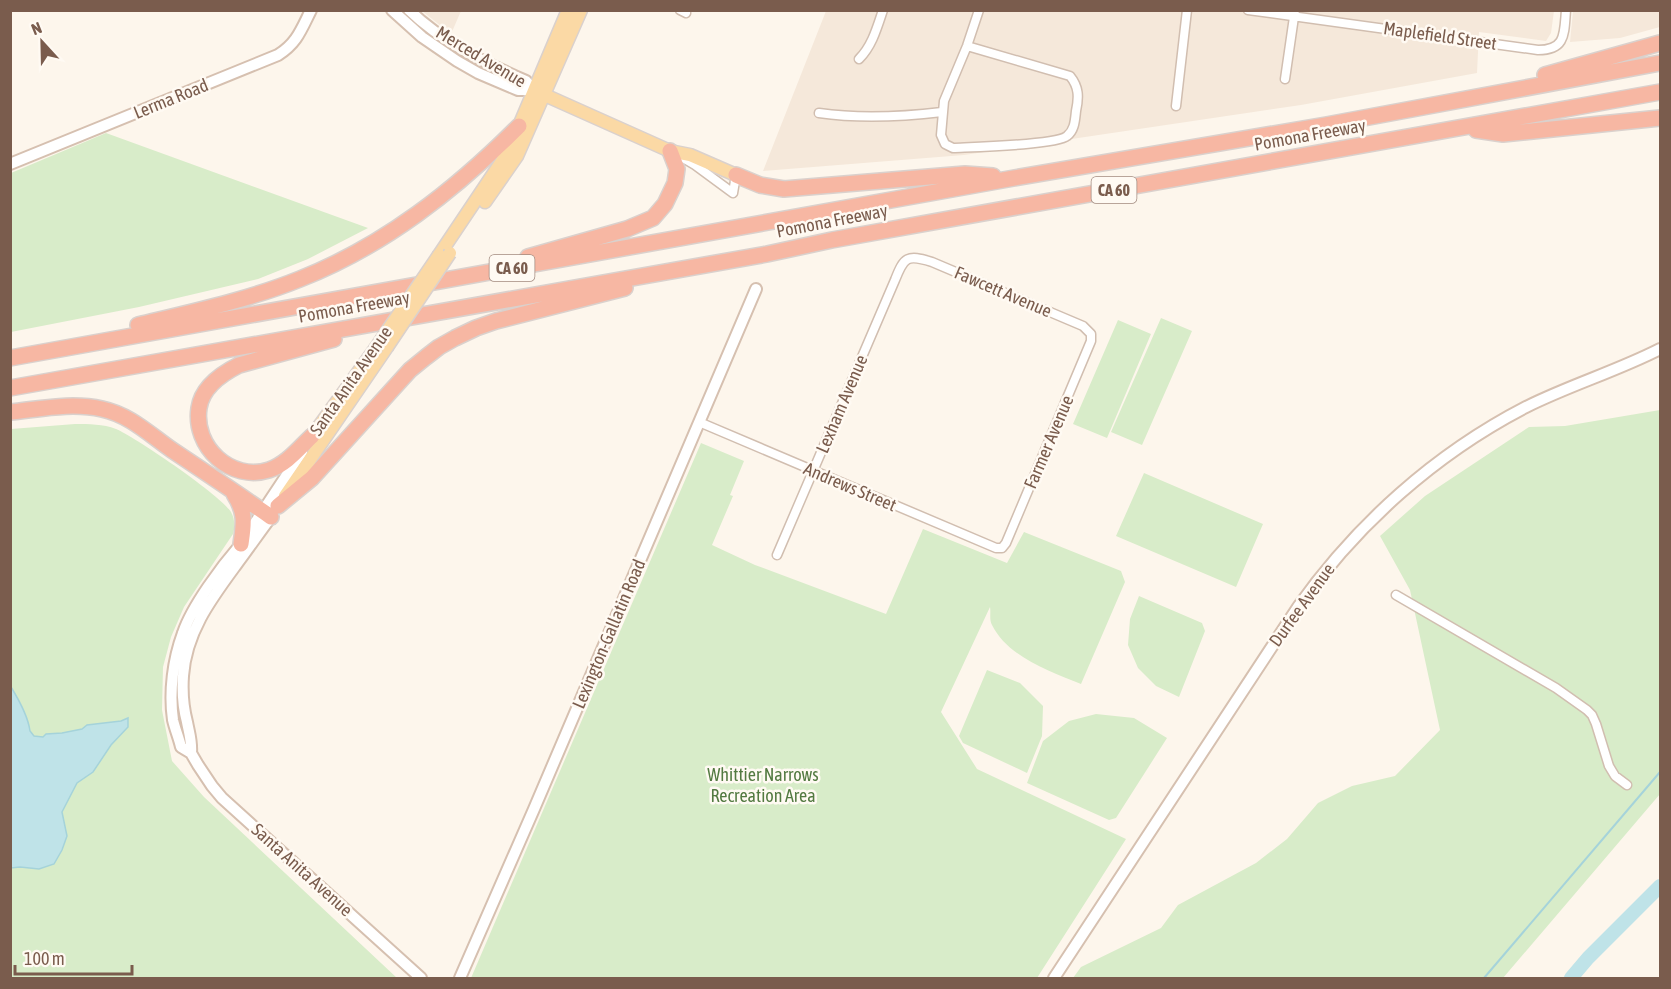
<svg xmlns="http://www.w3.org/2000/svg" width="1671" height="989" viewBox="0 0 1671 989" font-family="'Asap Condensed',sans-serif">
<rect width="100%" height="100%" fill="#fdf6ec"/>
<path fill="#f5e8da" d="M422,11h39l-10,23z
M826,11h728l-3,22 -5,8 -67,-9 -2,41 -176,32 -337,50 -201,16z
M1573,11h87v16l-40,11 -50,4z"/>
<path fill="#d8ecc9" d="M106,133l262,95 -60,31 -50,20 -119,28 -128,25v-159z
M1161,318l31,13 -50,114 -31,-13z
M1118,320l33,14 -44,104 -34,-14z
M1660,410v384l-157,184h-430l8,-11 80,-39 17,-23 78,-42 31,-24 31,-36 34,-17 43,-10 45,-46 -30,-140 -30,-54 45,-40 104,-69 36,-1z
M75,424c14,0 28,0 41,5 18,7 107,68 115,83 4,7 4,15 2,22l-49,73 -13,30 -8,30 -1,43 10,51 32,36 193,181h-386v-549z
M701,443l43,18 -14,34 3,1 -21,49 43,20 131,49 37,-85 84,34 17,-31 97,39 4,11 -44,102c-32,-13 -73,-27 -89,-59 -3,-5 -1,-13 -2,-18l-49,105 36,57 149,70 -89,139h-566z
M1144,473l119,51 -27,63 -120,-51z
M1139,596l63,27 3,8 -26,66 -23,-11 -18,-18 -10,-23 2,-26z
M987,670l33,13 23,23 -1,30 -15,37 -64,-30 -4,-7z
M1096,714l38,4 33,20 -51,80 -7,2 -82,-37 16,-42 26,-20z"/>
<path fill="#bfe3e8" stroke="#a5d3da" stroke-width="1.5" d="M11,687c8,13 17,29 19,44l4,5 9,1 3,-3 16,-1 20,-4 5,-4 34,-4 7,-3v9l-17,18 -18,27 -16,11 -15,29 5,24 -5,14 -8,14 -15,5 -19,-2 -9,1z"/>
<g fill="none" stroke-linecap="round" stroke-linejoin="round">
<path stroke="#a5d3da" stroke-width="2" d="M1484,978l176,-206"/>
<path stroke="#bfe3e8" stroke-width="14" d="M1571,978l17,-20 72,-72"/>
<defs>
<path id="street" d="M680,10l6,3
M1248,10l290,40c28,0 26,-16 28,-40
M967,46l103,30c9,11 9,21 6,35 -1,8 -1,19 -9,25 -11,9 -95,11 -114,12l-8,-4 -4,-9 3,-34 23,-55 12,-36
M859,59c13,-13 18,-31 24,-49
M1285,79l10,-69
M1176,106l11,-96
M819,113c41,6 81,4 123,-1
M678,155l17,10 38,28 3,-18
M699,422l297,126h6l4,-5 85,-202v-7l-8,-8 -151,-64c-25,-8 -28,-5 -37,18l-118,275
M1396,595l160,93 31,22 5,5 4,9 13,42 6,10 12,9"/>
<path id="secondary" d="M392,10l30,27 35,24 21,12 40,17h16
M409,10c33,32 76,53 117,71l8,9
M10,164l268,-109c19,-12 23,-25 33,-45
M302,452l-61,92c-19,22 -49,62 -58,89 -10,27 -14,59 -10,87 2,9 6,18 8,27l10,6 7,12 14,21 10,12 199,180
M191,753c1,-12 -2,-20 -4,-31 -4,-15 -5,-31 -4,-46 3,-44 28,-77 53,-111 12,-16 23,-32 35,-48
M460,978l74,-169 222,-520
M1054,978l244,-371c59,-83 137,-153 228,-200 44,-22 91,-36 134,-58"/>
<path id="primary" d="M538,92l132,59 20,4 46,20
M485,202l32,-46 64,-146
M439,255l63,-94 17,-35 49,-116
M312,436l63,-87
M285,496l102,-149"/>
<path id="highway" d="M1545,75l115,-32
M1476,130l27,4 157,-16
M736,175l24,10 24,4 181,-15 28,2
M528,257l99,-28 26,-11 12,-14 10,-21 2,-14 -7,-18
M138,325c54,-13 110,-25 162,-46 84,-33 155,-89 219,-153
M10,358l1004,-180 312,-53 334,-62
M10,388l757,-134 65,-14 828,-148
M10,412c30,-3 62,-10 92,-3 28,6 47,25 70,41 33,22 66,44 99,67
M312,436c-13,12 -25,28 -43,34 -38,12 -76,-23 -70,-62 3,-21 22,-34 40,-43l95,-26
M234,494c12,19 10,29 7,50
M278,506l34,-28 98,-108 16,-13 13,-10 16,-9 21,-10 20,-7 129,-33"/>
</defs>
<use href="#street" stroke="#d1beb0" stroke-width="11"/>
<use href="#secondary" stroke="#d6c0b0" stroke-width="14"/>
<use href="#primary" stroke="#dad1cd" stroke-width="15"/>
<use href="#highway" stroke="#dad1cd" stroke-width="18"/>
<use href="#street" stroke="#fff" stroke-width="8"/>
<use href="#secondary" stroke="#fff" stroke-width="10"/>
<use href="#primary" stroke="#fbd9a5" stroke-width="12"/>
<use href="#highway" stroke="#f7b7a3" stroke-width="15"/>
<defs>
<path id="primary-bridge" d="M387,347l63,-94
M375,349l64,-94"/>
</defs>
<use href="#primary-bridge" stroke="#dad1cd" stroke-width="15" stroke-linecap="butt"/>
<use href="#primary-bridge" stroke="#fbd9a5" stroke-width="12"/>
</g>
<g text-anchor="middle" stroke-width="5" stroke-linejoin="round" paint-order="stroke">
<g fill="#fffaf3" stroke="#a28b7f" stroke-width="1.5">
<rect x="1091.5" y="177" width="45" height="26" rx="4.5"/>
<rect x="489.5" y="255" width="45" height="26" rx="4.5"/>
</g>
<g font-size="16" font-weight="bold" fill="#7a5c4d">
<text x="1114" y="196">CA 60</text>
<text x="512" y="274">CA 60</text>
</g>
<g font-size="18" fill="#7a5c4d" stroke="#fffaf3">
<text transform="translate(1440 36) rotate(8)" y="6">Maplefield Street</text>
<text transform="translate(481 57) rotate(31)" y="6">Merced Avenue</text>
<text transform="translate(171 99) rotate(-22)" y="6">Lerma Road</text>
<text transform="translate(1310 135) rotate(-10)" y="6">Pomona Freeway</text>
<text transform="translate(832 221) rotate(-11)" y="6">Pomona Freeway</text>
<text transform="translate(1003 292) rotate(23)" y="6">Fawcett Avenue</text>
<text transform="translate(354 307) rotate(-10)" y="6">Pomona Freeway</text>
<text transform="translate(351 381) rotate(-55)" y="6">Santa Anita Avenue</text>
<text transform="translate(842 404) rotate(-67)" y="6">Lexham Avenue</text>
<text transform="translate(1049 442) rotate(-67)" y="6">Farmer Avenue</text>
<text transform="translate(850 487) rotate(23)" y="6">Andrews Street</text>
<text transform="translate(1302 605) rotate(-54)" y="6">Durfee Avenue</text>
<text transform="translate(609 634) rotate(-67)" y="6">Lexington-Gallatin Road</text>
<text transform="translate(302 870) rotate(42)" y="6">Santa Anita Avenue</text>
</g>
<g font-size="18" fill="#537a41" stroke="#fffaf3">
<text x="763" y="781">Whittier Narrows<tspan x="763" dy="21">Recreation Area</tspan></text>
</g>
</g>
<rect width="1671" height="989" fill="none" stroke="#7a5c4d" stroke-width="24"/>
<g transform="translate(42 42) rotate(338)" stroke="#fffaf3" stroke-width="4.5" paint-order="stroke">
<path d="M0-4.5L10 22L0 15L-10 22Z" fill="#7a5c4d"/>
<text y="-9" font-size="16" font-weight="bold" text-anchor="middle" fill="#7a5c4d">N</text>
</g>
<path d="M15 965v9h117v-9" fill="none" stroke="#7a5c4d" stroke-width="3"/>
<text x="24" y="965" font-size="18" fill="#7a5c4d" stroke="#fffaf3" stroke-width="4.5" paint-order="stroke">100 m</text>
</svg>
